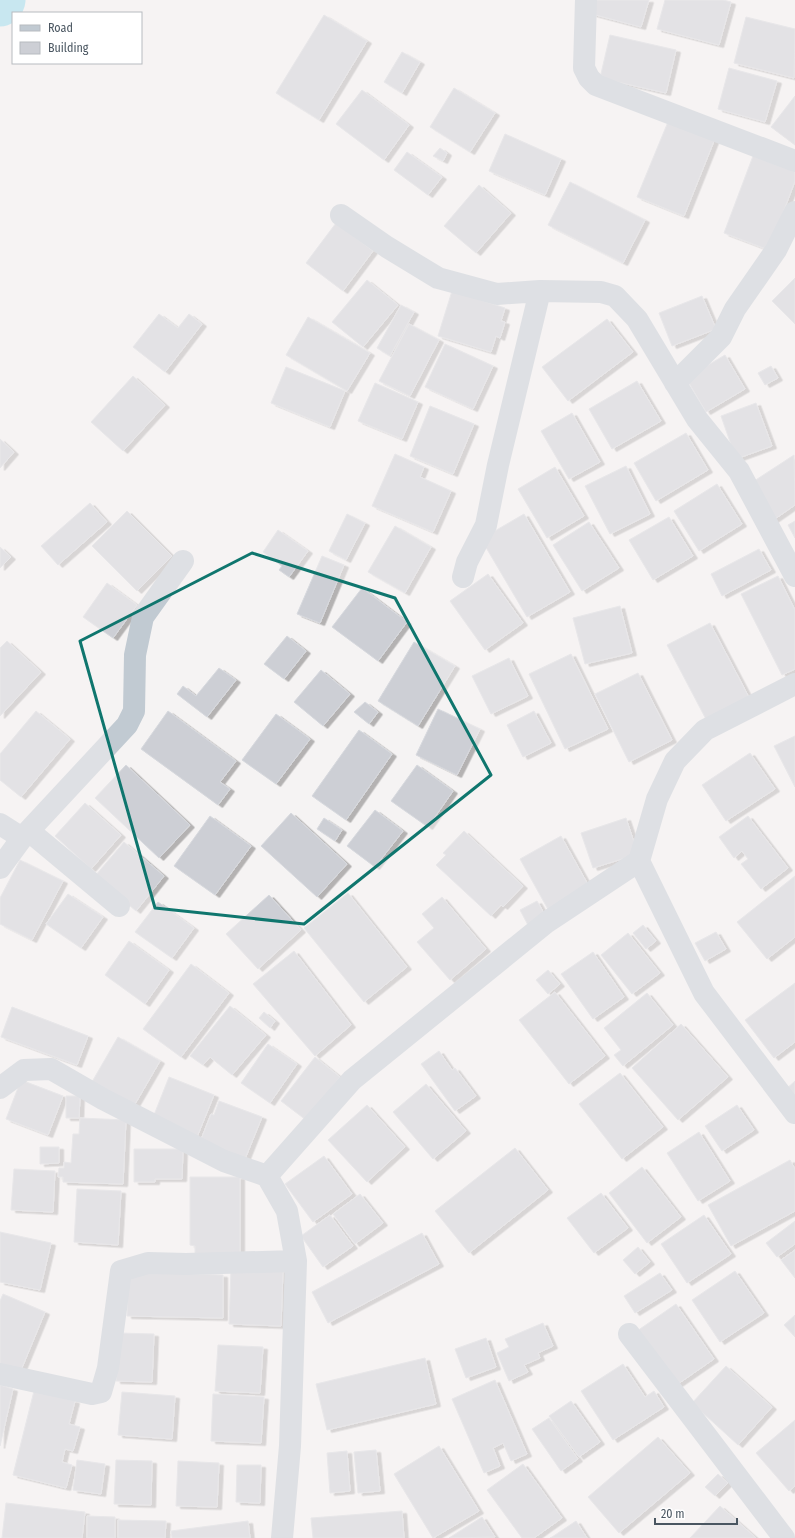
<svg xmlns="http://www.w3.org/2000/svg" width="795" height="1538" viewBox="0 0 795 1538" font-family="'Fira Sans Condensed',sans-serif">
<defs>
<filter id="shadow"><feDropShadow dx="4.5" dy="2.5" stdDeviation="0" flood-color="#0004"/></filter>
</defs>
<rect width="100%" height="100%" fill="#f5f3f3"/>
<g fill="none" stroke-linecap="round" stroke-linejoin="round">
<path stroke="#90daee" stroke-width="49" d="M0,2l1,-2"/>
</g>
<path fill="#cdcfd5" stroke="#d7d9de" filter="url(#shadow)" d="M596,0h53l-8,27 -49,-13z
M665,0h58l8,2 -12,43 -62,-16z
M324,15l43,26 -48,79 -43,-27z
M746,17l49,12 -1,49 -60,-15z
M610,35l66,15 -10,43 -66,-15z
M402,52l18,10 -18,31 -18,-11z
M729,68l48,13 -12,41 -47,-13z
M454,88l41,25 -25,39 -40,-25z
M362,90l47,35 -25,35 -48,-36z
M795,96v49l-24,-18z
M670,117l46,19 -32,80 -47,-19z
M505,134l56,25 -16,36 -56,-24z
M440,148l7,5 -4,8 -10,-5z
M407,152l35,25 -14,18 -34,-25z
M753,156l42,16v9l-26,69 -45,-17z
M570,182l75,38 -22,43 -75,-38z
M479,185l32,28 -35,40 -32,-27z
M336,223l37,28 -30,40 -37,-28z
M795,278v46l-23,-23z
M367,280l31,25 -35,42 -31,-25z
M452,291l53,17 -4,13 4,1 -5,16 -4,-2 -5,16 -53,-16z
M702,296l14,33 -44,17 -13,-33z
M401,305l13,7 -24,44 -13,-8z
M159,314l19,14 11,-14 13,10 -37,48 -32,-25z
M308,317l62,36 -23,38 -61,-36z
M607,319l26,33 -65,49 -26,-34z
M409,324l30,16 -29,56 -31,-15z
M445,344l48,22 -20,43 -48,-22z
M725,355l20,34 -39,23 -20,-34z
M771,366l7,12 -13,7 -7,-12z
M286,367l59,24 -15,36 -59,-24z
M133,376l32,29 -42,46 -32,-29z
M637,381l24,40 -49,28 -23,-40z
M375,383l43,19 -16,37 -44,-18z
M756,403l16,43 -36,13 -15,-43z
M430,406l44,18 -21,50 -43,-18z
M572,413l28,49 -31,17 -28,-48z
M686,433l22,37 -52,31 -22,-38z
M0,439l14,13 -14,16z
M395,454l29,13 -4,10 31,14 -18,41 -61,-26z
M794,455l1,50 -23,16 -24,-36z
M626,466l24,48 -40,20 -25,-48z
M555,467l29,49 -37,22 -29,-49z
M717,484l25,40 -43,27 -25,-40z
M90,503l17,19 -49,43 -17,-19z
M127,511l45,45 -35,35 -45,-45z
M347,514l18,9 -19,37 -17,-9z
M524,514l46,78 -43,25 -46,-78z
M669,517l24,39 -40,24 -24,-40z
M795,521v17l-7,-13z
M589,522l30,46 -37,23 -29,-46z
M395,526l36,21 -26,46 -37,-21z
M278,530l30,21 -19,26 -10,-7 3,-4 -19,-14z
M0,547l11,10 -11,11z
M759,549l12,21 -49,26 -11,-22z
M322,556l22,9 -24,58 -23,-9z
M488,574l35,49 -38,27 -35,-49z
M778,576l17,34v59l-13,6 -41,-81z
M107,583l30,22 -24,33 -30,-21z
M362,588l45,34 -29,39 -46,-34z
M620,606l12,47 -47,11 -12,-46z
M710,623l42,80 -43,22 -42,-80z
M287,636l19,15 -22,28 -20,-15z
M7,641l34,31 -41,44v-68z
M414,642l41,24 -37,60 -40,-25z
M571,654l37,75 -43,20 -36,-75z
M509,658l19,38 -37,18 -19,-38z
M219,668l17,12 -29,37 -30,-23 6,-8 13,10z
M321,670l29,24 -27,32 -29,-24z
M638,673l34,67 -43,22 -34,-68z
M365,702l13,10 -9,12 -15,-12z
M438,709l42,20 -23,46 -41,-20z
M36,711l34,28 -49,58 -21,-17v-26z
M168,711l68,50 -16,21 10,7 -12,16 -77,-56z
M534,711l17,32 -28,14 -16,-32z
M276,714l34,25 -34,45 -34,-24z
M359,730l33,24 -46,66 -34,-24z
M795,736v51l-21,-41z
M750,753l25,36 -49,32 -24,-36z
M126,765l64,60 -31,33 -64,-60z
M417,765l36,26 -25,36 -37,-26z
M85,803l36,32 -30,34 -36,-33z
M375,810l28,21 -28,36 -28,-21z
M291,813l56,51 -30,33 -56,-51z
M210,816l41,30 -36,49 -41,-29z
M748,816l40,52 -27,21 -20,-25 7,-5 -6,-8 -8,7 -15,-21z
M324,818l18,12 -7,11 -18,-12z
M626,818l12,36 -45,14 -12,-35z
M464,831l59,55 -20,21 -2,-2 -10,11 -55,-51 10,-10 -3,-2z
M561,836l30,54 -41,23 -30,-54z
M124,842l40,34 -28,35 -41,-35z
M20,860l43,21 -31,59 -32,-16v-26z
M795,876v61l-28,22 -30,-37z
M348,893l59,74 -43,35 -60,-74z
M68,894l35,23 -22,31 -35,-24z
M269,895l32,35 -43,39 -32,-35z
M442,897l44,52 -36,31 -33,-38 17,-14 -12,-14z
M537,901l11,19 -18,9 -10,-19z
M158,902l36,26 -22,30 -37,-26z
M643,925l13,16 -10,8 -13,-16z
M716,932l10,17 -21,12 -10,-18z
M628,933l32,40 -28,21 -31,-39z
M129,941l40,29 -24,34 -40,-29z
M294,951l57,74 -36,31 -62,-72z
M593,952l31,45 -31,22 -32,-45z
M191,964l38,29 -48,64 -38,-28z
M548,970l12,14 -12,10 -12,-14z
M795,983v59l-21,16 -29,-38z
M555,992l50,64 -36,28 -50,-64z
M647,993l26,32 -50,41 -9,-11 7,-5 -17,-22z
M230,1006l36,29 -34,40 -22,-18 -7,8 -13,-9z
M12,1007l76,29 -11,29 -76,-28z
M264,1012l11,9 -5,7 -11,-10z
M681,1024l47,53 -50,43 -46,-52z
M118,1037l42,24 -29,50 -42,-24z
M268,1044l29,20 -27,39 -29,-20z
M439,1051l13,19 3,-2 21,28 -21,15 -34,-47z
M315,1057l25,20 -34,43 -25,-19z
M620,1073l43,54 -41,32 -43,-55z
M169,1077l45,18 -17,42 -45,-17z
M21,1080l42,16 -15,39 -42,-16z
M795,1081v20l-10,-11z
M426,1084l40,47 -33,28 -40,-47z
M66,1096h14l-1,22h-13z
M219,1101l43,16 -17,42 -45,-17 11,-28 3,1z
M367,1105l38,42 -38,35 -39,-42z
M737,1105l17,25 -32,21 -17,-25z
M80,1118l46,2 -3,64 -60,-2v-5h-5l1,-9h5v-6l7,1 2,-29h6z
M699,1132l31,49 -32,20 -31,-48z
M40,1147h19v16l-19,1z
M515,1148l33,42 -79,63 -34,-42z
M134,1149h49l-1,30h-27v3h-21z
M324,1156l28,38 -39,28 -28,-38z
M790,1160l5,9v42l-64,35 -23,-41z
M642,1167l39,50 -34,26 -38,-50z
M14,1169l41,2 -2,41 -42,-2z
M190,1177h50v80h-45v-11l-5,-1z
M77,1189l44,2 -3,54 -44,-3z
M601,1193l27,35 -34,25 -27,-35z
M360,1194l23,29 -28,21 -22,-30z
M330,1215l23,31 -30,21 -22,-31z
M704,1215l27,39 -44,29 -26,-39z
M795,1221v23l-18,13 -11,-14z
M0,1232l51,11 -11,47 -40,-8z
M422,1233l17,31 -111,59 -16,-31z
M638,1247l12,15 -15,12 -12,-14z
M795,1250v28l-14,-18z
M231,1268l52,2 -2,56 -52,-2z
M735,1271l29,42 -44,29 -28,-42z
M128,1272l95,3v43l-96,-2z
M660,1273l12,17 -37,23 -11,-17z
M3,1294l42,18 -26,63 -19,-8v-66z
M676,1304l38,55 -39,27 -38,-55z
M795,1315v22l-11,-12z
M543,1323l10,23 -15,7 2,5 -16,7 4,7 -19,9 -12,-28 12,-6 -4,-8z
M118,1333l36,1 -2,48 -36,-1z
M486,1338l10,29 -30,11 -11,-29z
M218,1345l45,2 -3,46 -45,-2z
M425,1358l11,46 -109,26 -11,-46z
M623,1364l22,33 9,-6 10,16 -51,33 -32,-49z
M726,1366l46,41 -34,38 -46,-42z
M495,1380l32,74 -16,7 -8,-18 -10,5 7,18 -16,7 -32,-74z
M0,1385l13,4 -13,57z
M34,1391l41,10 -6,23 11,3 -7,24 -8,-2 -3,13 10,3 -6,23 -53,-13z
M122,1392l53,4 -3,43 -54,-4z
M213,1394l51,3 -3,46 -50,-2z
M571,1401l29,41 -21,15 -30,-41z
M549,1418l29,41 -17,12 -29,-42z
M795,1420v66l-6,5 -33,-38z
M658,1437l32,36 -71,60 -31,-36z
M439,1446l40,65 -46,27 -39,-64z
M376,1450l4,41 -22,2 -4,-41z
M347,1451l3,40 -20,2 -3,-40z
M77,1460l28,4 -4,30 -28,-4z
M116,1460l36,1 -1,44 -37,-1z
M178,1461l41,2 -2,44 -41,-1z
M523,1464l39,54 -28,20h-12l-35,-48z
M237,1465h24l-1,38 -24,-1z
M718,1474l10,9 -13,13 -10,-9z
M6,1503l79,9 -3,26h-80z
M720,1506l36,32h-66z
M402,1511l2,27h-91l-2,-20z
M87,1516l28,1v21h-28z
M482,1517l13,20 -46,1z
M118,1520l48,1 -1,17h-47z
M248,1521l2,17h-78l-1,-7z
M576,1521l11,17h-37l2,-1z"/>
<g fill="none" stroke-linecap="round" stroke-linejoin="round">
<path stroke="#c1cad2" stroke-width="22" d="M586,0l-2,68 5,10 7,7 199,76
M341,215l46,32 51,31 59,16 43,-3 61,1 14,4 22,23 60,100 42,52 56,105
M675,383l46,-46 14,-28 41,-59 19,-38
M463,577l4,-15 19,-37 12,-60 42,-174
M0,824l22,14
M29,831l90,75
M639,861l65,132 91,120
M0,868l22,-30 105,-113 7,-14 1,-56 8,-38 40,-56
M0,1088l24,-18 27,-1 52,30 121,62 43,15 20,35 9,50 -6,185 -8,92
M267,1176l85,-96 195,-158 92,-61 18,-62 18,-38 30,-31 90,-46
M629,1334l155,204
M0,1374l92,20 9,-2 7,-24 13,-97 27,-8 38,1 110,-3"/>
</g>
<path d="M0 0H795V1538H0ZM252,553l143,45 96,177 -187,149 -149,-16 -75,-267z" fill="#f5f3f3" fill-opacity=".55" fill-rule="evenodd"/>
<path fill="none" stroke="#0f766e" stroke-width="3" stroke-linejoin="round" d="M252,553l143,45 96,177 -187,149 -149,-16 -75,-267z"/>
<rect x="12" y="12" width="130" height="52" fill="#ffffff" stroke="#b7bbc0"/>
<rect x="20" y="25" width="20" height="6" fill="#c1cad2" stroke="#b7bbc0"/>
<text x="48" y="32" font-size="12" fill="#4a5661">Road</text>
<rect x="20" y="42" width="20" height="12" fill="#cdcfd5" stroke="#b7bbc0"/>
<text x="48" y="52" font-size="12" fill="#4a5661">Building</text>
<path d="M655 1518v6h82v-6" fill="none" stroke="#4a5661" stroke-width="2"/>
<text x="661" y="1518" font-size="12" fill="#4a5661" stroke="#ffffff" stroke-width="3" paint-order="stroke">20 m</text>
</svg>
